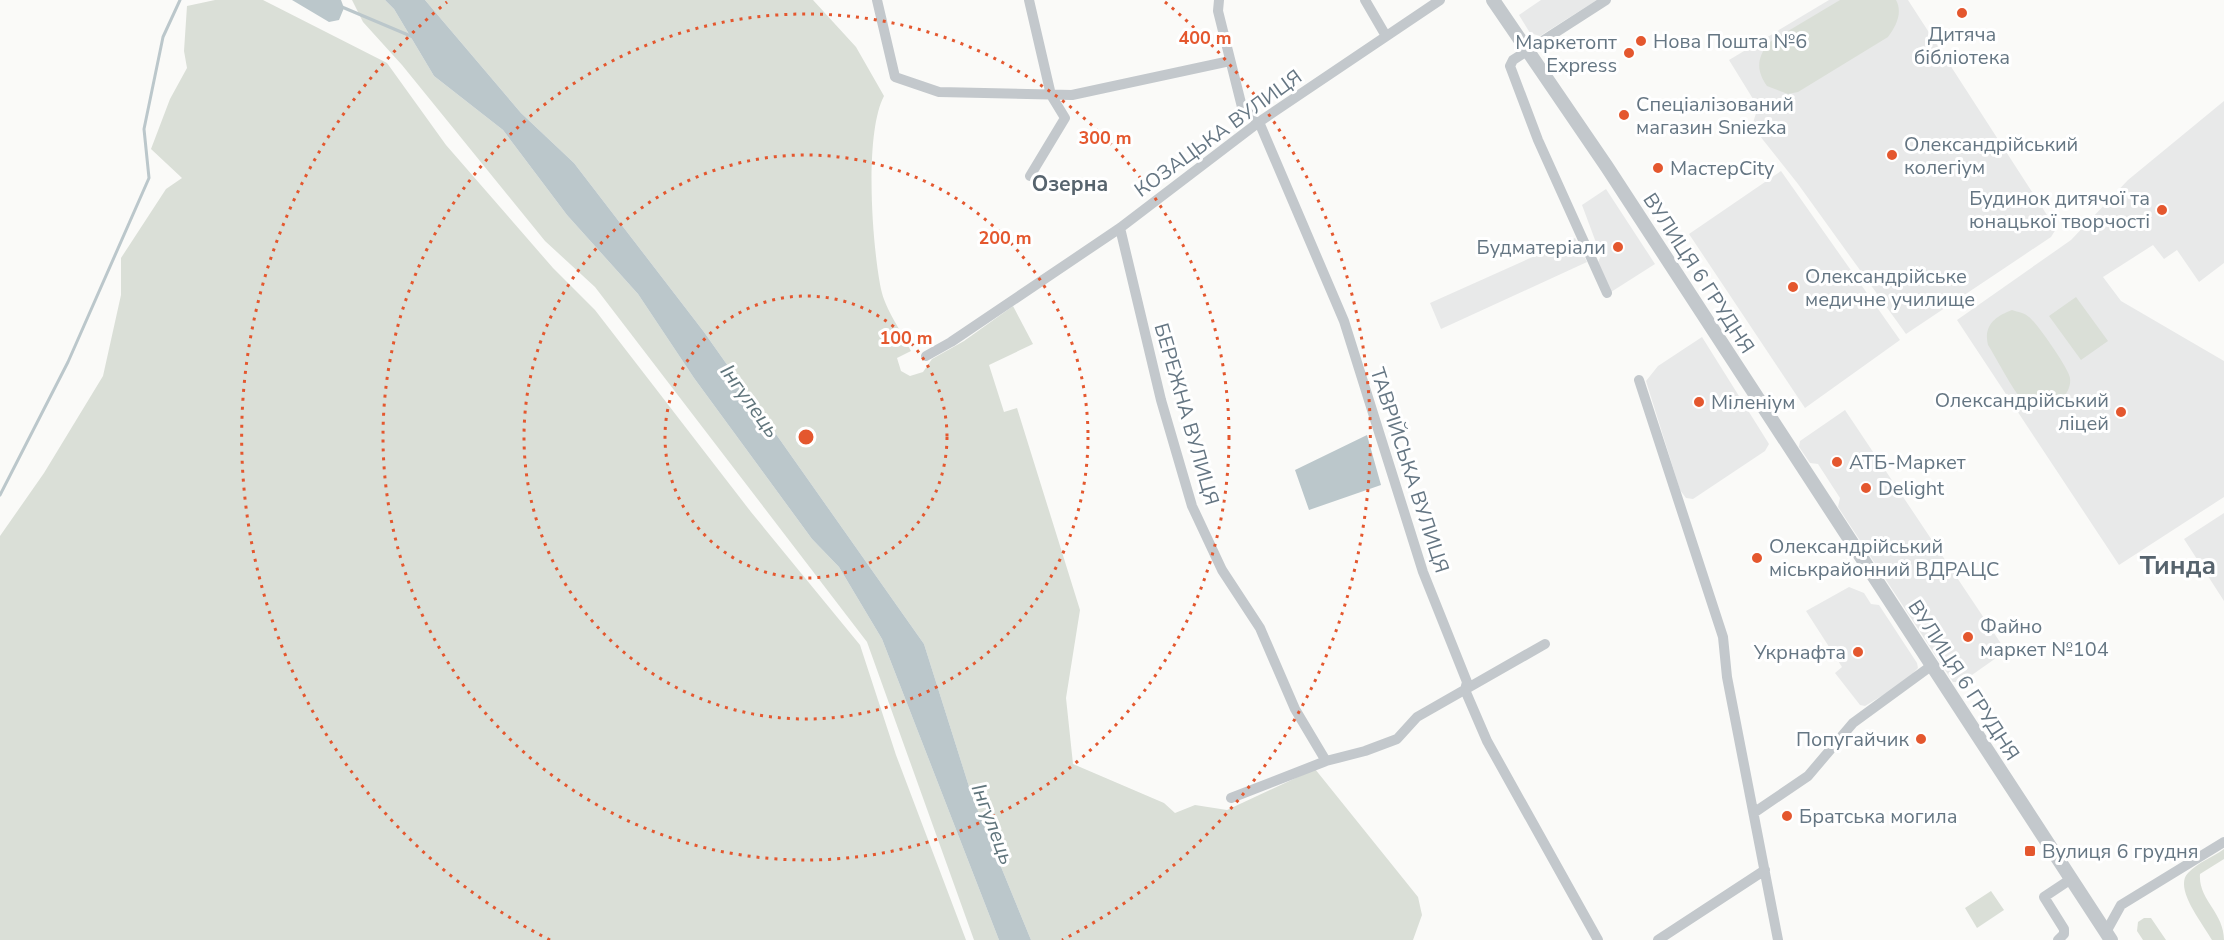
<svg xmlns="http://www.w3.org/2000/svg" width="2224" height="940" viewBox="0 0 2224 940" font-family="'Nunito Sans',sans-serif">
<rect width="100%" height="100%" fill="#fafaf8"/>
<path fill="#e8e9e9" d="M1541,0h56l-57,36 -10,-3 -11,-18z
M1829,0h79l148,229 -5,8 -145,97 -108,-150 -46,-58 6,-19 -29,-47z
M2224,101v162l-25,19 -22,-32 -13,9 -11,-14 -50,32 18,24 103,60v136l-105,68 -162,-245 114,-80 57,-60z
M1781,171l119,169 -95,68 -116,-174z
M1606,189l49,75 -44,28 -13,-30 3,-6 -19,-51z
M1575,238l12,24 -146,67 -11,-26z
M1702,337l67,107 -4,7 -72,48 -7,-1 -6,-8 -34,-109 12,-15z
M1845,410l161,241 -44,31h-9l-115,-175 2,-9 -22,-34 -8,-1 -11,-16 1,-6z
M2224,513v88l-40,-62z
M1849,587l15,6 7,11 8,1 38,58 1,5 -13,14 -40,24 -5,-1 -25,-32 7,-6 -36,-56z"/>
<path fill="#dadfd7" d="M215,0h48l124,63 59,82 107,123 42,42 156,202 109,133 36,110 70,185h-966v-404l44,-63 59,-97 18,-81v-37l45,-69 16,-11 -31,-29 19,-50 17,-31 -3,-17 3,-45z
M352,0h33l9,9 40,67 69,54 64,85 71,79 56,84 118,161 27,28 43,72 117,301h-25l-107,-298 -272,-355 -50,-46 -143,-176 -39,-43z
M425,0h388l43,47 28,49c-20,38 -12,149 -3,193 4,20 21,43 30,62l-14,7 4,13 9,5 13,-4 9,-13 32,-18 49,-35 20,38 -44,21 15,47 13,-4 63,202 -14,88 7,66 91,39 11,10 20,-8 32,5 88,-41 103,128 4,18 -9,25h-382l-59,-144 -48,-152 -220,-312 -130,-169 -53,-50z
M1840,0h56c7,13 0,26 -8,37l-90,55 -10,2 -21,-8c-11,-16 -10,-27 1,-43z
M2076,297l32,44 -27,19 -32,-44z
M2012,310c6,2 13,3 17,7 8,6 40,52 41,61 3,21 -28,39 -45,25 -11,-10 -28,-44 -37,-58 -5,-20 8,-29 24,-35z
M2224,849v10l-24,15c-2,26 24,38 24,66h-12c-8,-15 -39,-52 -24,-67 9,-10 25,-16 36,-24z
M1991,891l13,19 -27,18 -12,-20z
M2144,918h7l15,22h-23l-6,-9 1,-9z"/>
<path fill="#bbc7cb" d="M292,0h49l3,8 -5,12 -10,2z
M385,0h40l96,113 53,50 130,169 220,312 48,152 59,144h-32l-117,-301 -43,-72 -27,-28 -118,-161 -56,-84 -71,-79 -64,-85 -69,-54 -40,-67z
M1367,435l14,50 -72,25 -14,-40z"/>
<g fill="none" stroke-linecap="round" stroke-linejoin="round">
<path stroke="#bbc7cb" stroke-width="3" d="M342,7l71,30
M0,495l68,-133 81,-184 -5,-49 19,-92 17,-37"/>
<path stroke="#c3c8cc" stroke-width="10" d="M877,0l18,77 44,15 133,3 158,-34
M1029,0l22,95 14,23 -35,58
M1219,0l-1,11 24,96 17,15 85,199 79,251 44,110 -2,8 22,51 111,199
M1365,0l21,36
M1606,0l-93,60 -3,6 28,74 69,153
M1120,228l41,172 31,106 30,64 38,58 35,81 31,52
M926,356l25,-14 169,-114 139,-106 181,-122
M1639,380l84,257 4,40 51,263
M1231,798l95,-37 39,-10 32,-12 20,-22 128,-73
M1755,812l53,-36 45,-53 78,-57
M2106,932l15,-27 103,-63
M1658,940l107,-70
M2058,940l6,-6v-5l-20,-32 27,-18"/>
<path stroke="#c3c8cc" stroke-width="14" d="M1493,0l114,167 504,773"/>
</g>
<g fill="none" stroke="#e4572e" stroke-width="3" stroke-dasharray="3 6">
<circle cx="806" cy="437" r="141"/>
<circle cx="806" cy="437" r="282"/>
<circle cx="806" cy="437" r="423"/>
<path d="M550 940A564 564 0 0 1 447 2M1165 2A564 564 0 0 1 1062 940"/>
</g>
<g fill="#e4572e" stroke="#fff" stroke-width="2">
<circle cx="1962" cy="13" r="6"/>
<circle cx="1641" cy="41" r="6"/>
<circle cx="1629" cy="53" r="6"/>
<circle cx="1624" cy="115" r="6"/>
<circle cx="1892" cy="155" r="6"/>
<circle cx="1658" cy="168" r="6"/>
<circle cx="2162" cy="210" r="6"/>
<circle cx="1618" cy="247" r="6"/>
<circle cx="1793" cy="287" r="6"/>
<circle cx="1699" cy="402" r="6"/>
<circle cx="2121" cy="412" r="6"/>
<circle cx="1837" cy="462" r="6"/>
<circle cx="1866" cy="488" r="6"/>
<circle cx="1757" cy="558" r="6"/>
<circle cx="1968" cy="637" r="6"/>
<circle cx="1858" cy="652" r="6"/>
<circle cx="1921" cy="739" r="6"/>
<circle cx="1787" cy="816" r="6"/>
<rect x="2024" y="845" width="12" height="12" rx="3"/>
</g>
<g text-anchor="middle" stroke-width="6" stroke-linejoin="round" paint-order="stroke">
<g font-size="20" fill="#657683" stroke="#fff" text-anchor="start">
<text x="1962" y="41" text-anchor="middle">Дитяча<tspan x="1962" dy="23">бібліотека</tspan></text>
<text x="1653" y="48">Нова Пошта №6</text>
<text x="1617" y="49" text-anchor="end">Маркетопт<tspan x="1617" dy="23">Express</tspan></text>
<text x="1636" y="111">Спеціалізований<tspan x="1636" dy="23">магазин Sniezka</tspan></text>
<text x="1904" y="151">Олександрійський<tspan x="1904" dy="23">колегіум</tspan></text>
<text x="1670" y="175">МастерCity</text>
<text x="2150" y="205" text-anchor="end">Будинок дитячої та<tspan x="2150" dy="23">юнацької творчості</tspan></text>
<text x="1606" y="254" text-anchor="end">Будматеріали</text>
<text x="1805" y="283">Олександрійське<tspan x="1805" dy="23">медичне училище</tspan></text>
<text x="2109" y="407" text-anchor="end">Олександрійський<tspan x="2109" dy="23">ліцей</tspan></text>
<text x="1711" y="409">Міленіум</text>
<text x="1849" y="469">АТБ-Маркет</text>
<text x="1878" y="495">Delight</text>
<text x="1769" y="553">Олександрійський<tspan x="1769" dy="23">міськрайонний ВДРАЦС</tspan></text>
<text x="1980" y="633">Файно<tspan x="1980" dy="23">маркет №104</tspan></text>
<text x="1846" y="659" text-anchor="end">Укрнафта</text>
<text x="1909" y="746" text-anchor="end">Попугайчик</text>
<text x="1799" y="823">Братська могила</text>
<text x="2042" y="858">Вулиця 6 грудня</text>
</g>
<g font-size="20" fill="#657683" stroke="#fff">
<text transform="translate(1218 133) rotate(-36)" y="7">КОЗАЦЬКА ВУЛИЦЯ</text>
<text transform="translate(1699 273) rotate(57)" y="7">ВУЛИЦЯ 6 ГРУДНЯ</text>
<text transform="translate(1187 414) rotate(74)" y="7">БЕРЕЖНА ВУЛИЦЯ</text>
<text transform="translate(1410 470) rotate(72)" y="7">ТАВРІЙСЬКА ВУЛИЦЯ</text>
<text transform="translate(1964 680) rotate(57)" y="7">ВУЛИЦЯ 6 ГРУДНЯ</text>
</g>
<g font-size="21" font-weight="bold" fill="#57646e" stroke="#fff">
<text x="1070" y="191">Озерна</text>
</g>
<g font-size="21" font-style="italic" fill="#60757c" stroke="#fff">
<text transform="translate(750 401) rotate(54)" y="7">Інгулець</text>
<text transform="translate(993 824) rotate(69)" y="7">Інгулець</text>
</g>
<g font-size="26" font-weight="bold" fill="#57646e" stroke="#fff">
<text x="2178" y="574">Тинда</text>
</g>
</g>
<circle cx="806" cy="437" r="9" fill="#e4572e" stroke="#fff" stroke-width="3"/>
<g font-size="18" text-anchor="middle" font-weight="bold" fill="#e4572e" stroke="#fff" stroke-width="6" stroke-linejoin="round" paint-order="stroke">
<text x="1205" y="44">400 m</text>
<text x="1105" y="144">300 m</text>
<text x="1005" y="244">200 m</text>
<text x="906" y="344">100 m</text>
</g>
</svg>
